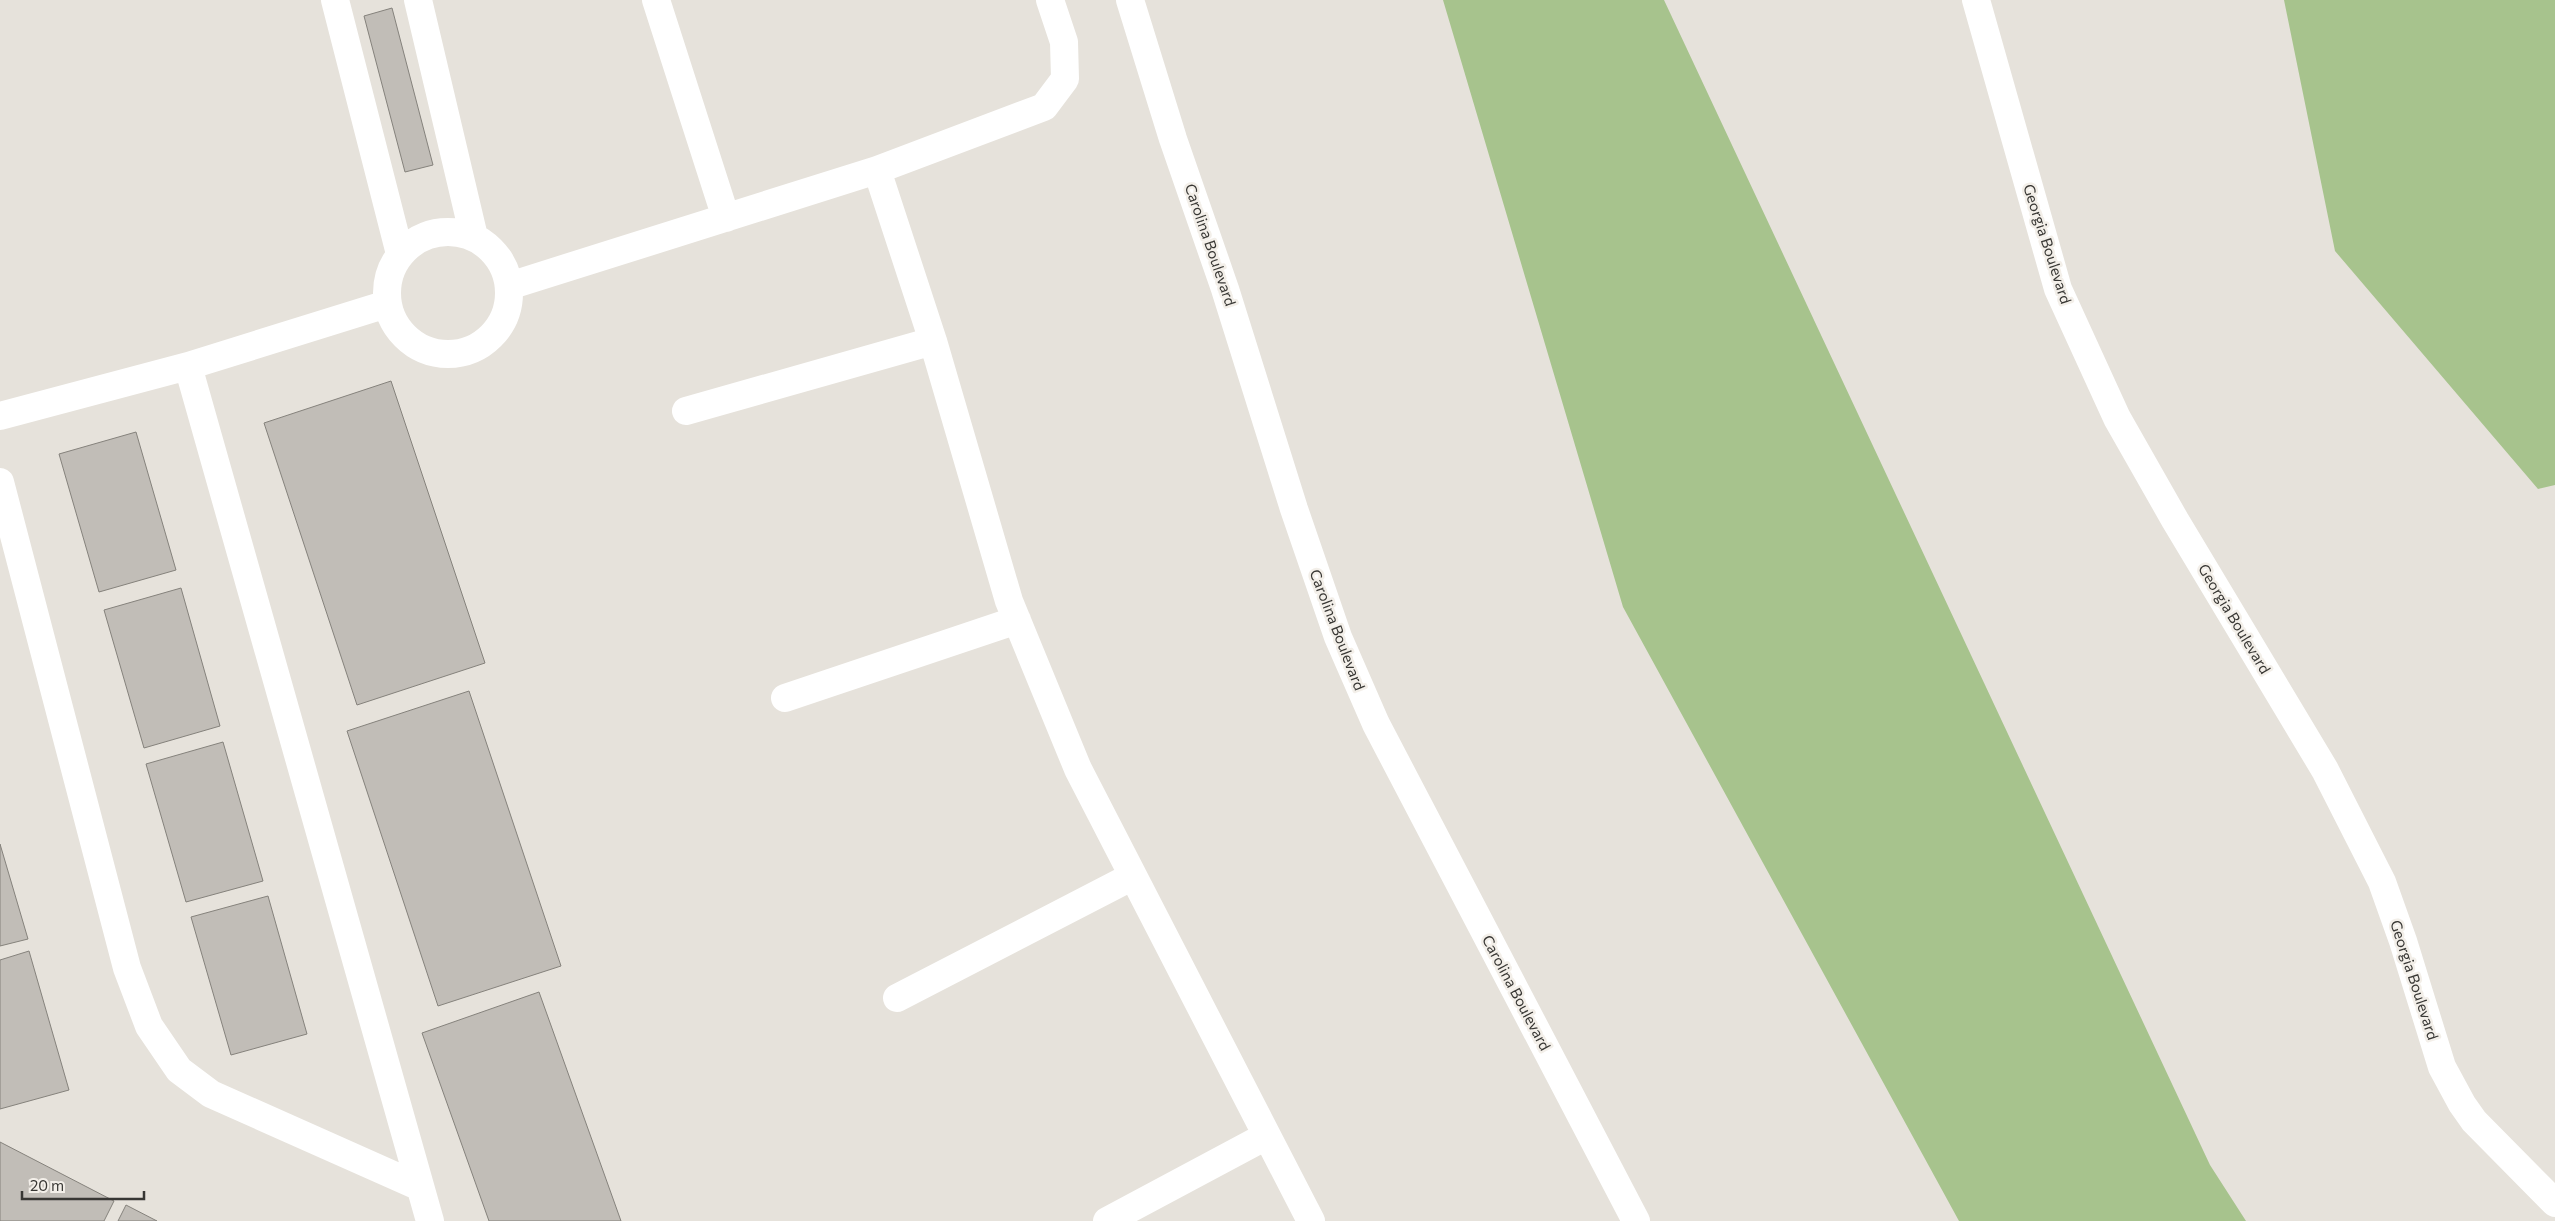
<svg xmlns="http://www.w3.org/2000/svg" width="2555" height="1221" viewBox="0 0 2555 1221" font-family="Commissioner,sans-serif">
<rect width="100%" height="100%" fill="#e6e2db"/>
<path fill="#a7c38d" d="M1443,0h221l546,1165 36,56h-287l-336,-614z
M2284,0h271v485l-17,4 -203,-238z"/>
<path fill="#c1bdb7" stroke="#85827c" d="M392,8l41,157 -28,7 -41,-156z
M391,381l94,282 -128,42 -93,-282z
M136,432l40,138 -77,22 -40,-138z
M181,588l39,138 -76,22 -40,-138z
M469,691l92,275 -123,40 -91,-275z
M223,742l40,139 -77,21 -40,-138z
M0,844l28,95 -28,7z
M268,896l39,138 -76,21 -40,-138z
M29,951l40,139 -69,19v-149z
M539,992l82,229h-132l-67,-188z
M0,1142l114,59 -10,20h-104z
M126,1205l31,16h-39z"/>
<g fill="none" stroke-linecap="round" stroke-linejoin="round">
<path stroke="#fff" stroke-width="28" d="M335,0l65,254
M418,0l56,237
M656,0l70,218
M1130,0l43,139 52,150 69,220 44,128 38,87 260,497
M1976,0l82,289 59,129 58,102 150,250 57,112 21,59 39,126 20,37 12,17 81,82
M877,170l56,171 76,260 69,168 233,452
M387 293a61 61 0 1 1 122 0a61 61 0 1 1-122 0Z
M509,286l368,-116 167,-63 21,-28 -1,-37 -14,-42
M188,366l242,855
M686,411l247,-70
M0,416l188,-50 199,-62
M0,482l127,486 22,58 30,44 32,24 209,93
M785,698l232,-78
M897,998l236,-122
M1107,1221l159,-85"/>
</g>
<g text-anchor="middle" stroke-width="5" stroke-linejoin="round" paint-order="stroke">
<g font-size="15" fill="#383734" stroke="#f3efe9">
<text transform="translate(2047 244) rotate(72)" y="5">Georgia Boulevard</text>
<text transform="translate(1210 245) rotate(71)" y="5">Carolina Boulevard</text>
<text transform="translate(2234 619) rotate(59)" y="5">Georgia Boulevard</text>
<text transform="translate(1337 630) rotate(69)" y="5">Carolina Boulevard</text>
<text transform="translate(2414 980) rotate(72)" y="5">Georgia Boulevard</text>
<text transform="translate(1516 993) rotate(62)" y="5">Carolina Boulevard</text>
</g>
</g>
<path d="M22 1191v8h122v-8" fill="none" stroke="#383734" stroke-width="2.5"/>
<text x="30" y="1191" font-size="15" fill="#383734" stroke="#f3efe9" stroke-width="4" paint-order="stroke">20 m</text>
</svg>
